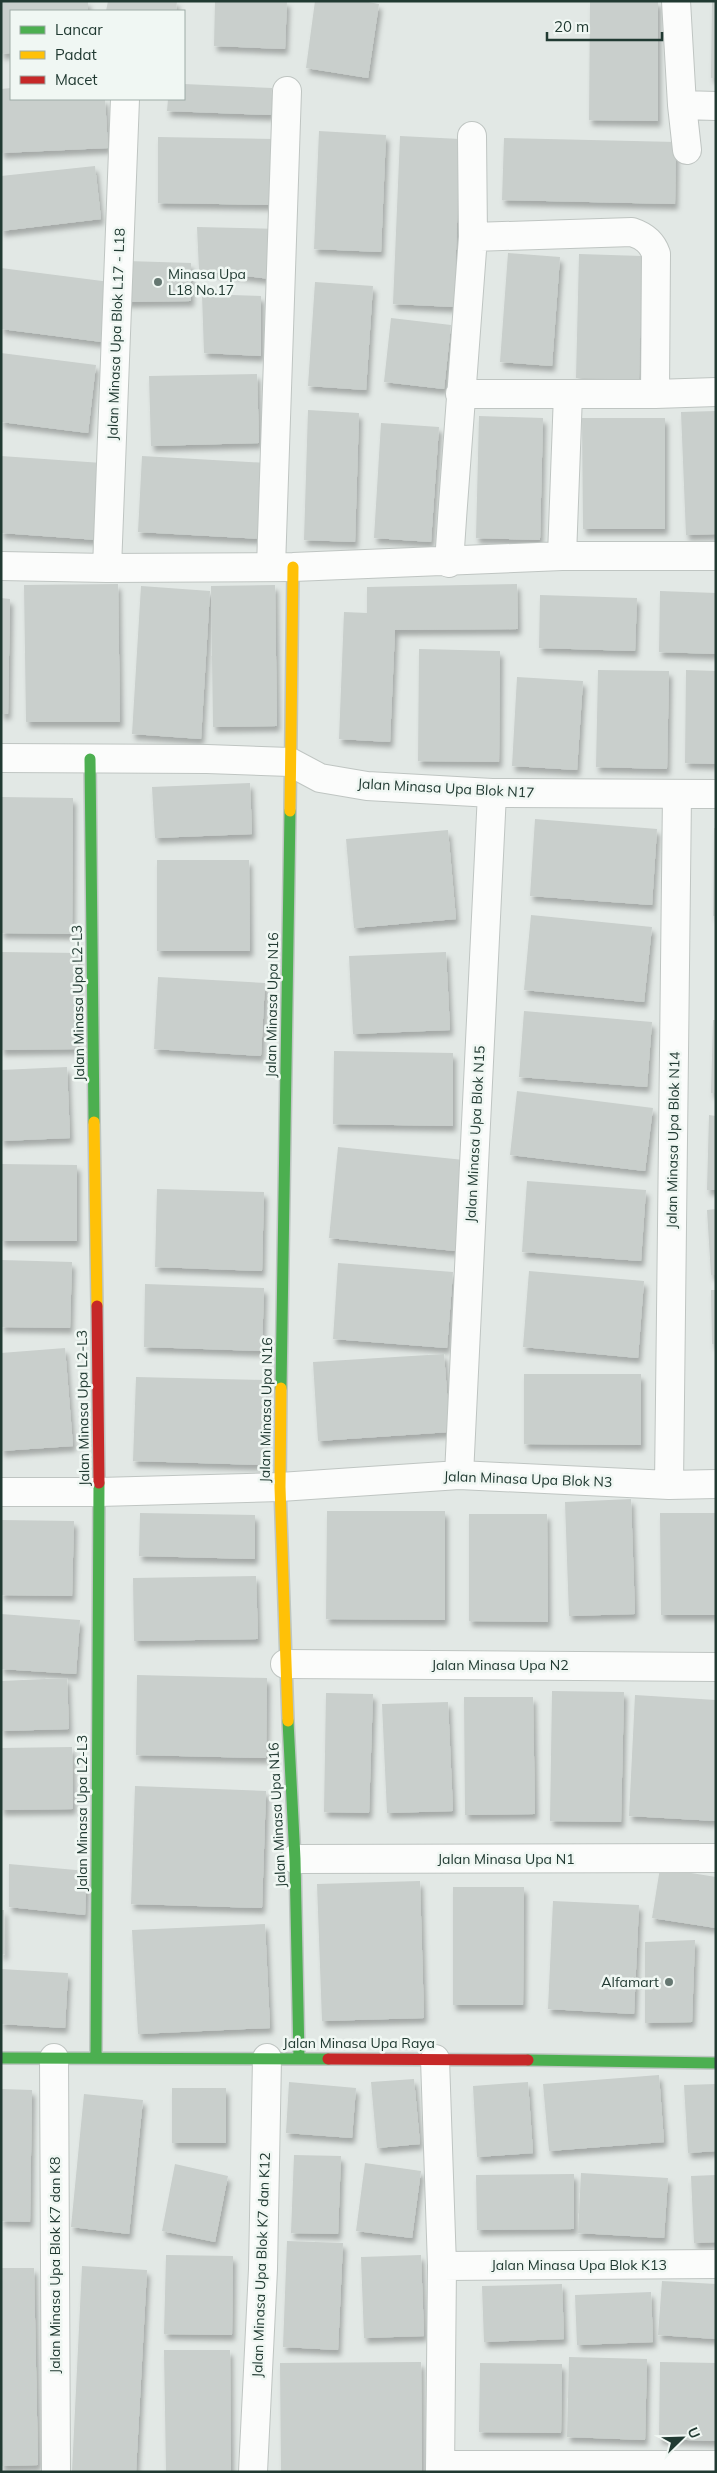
<svg xmlns="http://www.w3.org/2000/svg" width="717" height="2473" viewBox="0 0 717 2473" font-family="Mulish,sans-serif">
<defs>
<filter id="shadow"><feDropShadow dx="3" dy="5.5" stdDeviation="2.5" flood-color="#0004"/></filter>
</defs>
<rect width="100%" height="100%" fill="#e2e8e5"/>
<path fill="#c9cfcc" filter="url(#shadow)" d="M1,1h87v10h-77v42l-10,1z
M108,1h69l-1,10h-70z
M215,1h72l-2,48 -71,-3z
M315,1h48l16,3 -11,74 -62,-10z
M590,1h68v120l-69,-1z
M712,1h4v77h-5z
M184,84l88,4 -1,27 -104,-4 1,-12h16z
M11,88v11h94l3,49 -107,5v-64z
M319,131l67,4 -5,117 -67,-3z
M400,136l60,3 -6,168 -61,-3z
M158,137l118,2 -1,66 -117,-2z
M504,138l172,4 -1,62 -173,-4z
M95,166l6,53 -100,12v-55z
M197,227l82,2 -1,51 -79,-10z
M508,253l52,4 -8,109 -52,-4z
M579,254l63,2 -3,124 -63,-2z
M127,261l64,2v38l-67,1z
M1,268l109,14 -8,60 -101,-13z
M315,282l58,4 -7,104 -58,-4z
M202,294l59,2v60l-57,-3z
M391,318l60,7 -7,64 -60,-7z
M1,353l95,12 -8,68 -87,-11z
M257,374l2,69 -108,3 -2,-70z
M308,410l51,3 -4,129 -51,-2z
M716,411v123l-30,1 -5,-123z
M479,416l64,2 -3,122 -64,-2z
M582,418h83v111h-82z
M381,423l58,4 -8,115 -57,-4z
M1,456l101,7 -5,77 -96,-7z
M142,456l126,7 -4,76 -126,-7z
M118,584l2,138h-94l-2,-137z
M517,584l1,45 -123,1 -5,112 -51,-3 5,-127 23,1v-26z
M275,585l2,141 -64,1 -2,-141z
M141,586l69,5 -9,148 -69,-5z
M660,591l56,2v61l-57,-2z
M540,595l97,3 -2,53 -96,-3z
M1,598l9,1 -2,115h-7z
M419,649l81,2 -1,111 -81,-1z
M598,670l71,1 -2,98 -71,-2z
M686,670l30,1v93l-31,-1z
M517,677l66,4 -6,89 -65,-4z
M250,783l2,51 -97,4 -3,-51z
M1,797l72,1 -1,136 -71,-1z
M535,819l122,10 -5,76 -122,-9z
M714,828h2v88h-3z
M448,830l8,89 -102,9 -8,-89z
M157,860h92l1,91h-93z
M531,915l121,12 -8,75 -120,-12z
M1,952l77,1v96l-77,1z
M446,952l4,78 -97,4 -4,-78z
M158,977l107,6 -4,73 -107,-7z
M524,1011l128,11 -5,65 -128,-10z
M713,1020h3v73h-5z
M334,1051l119,2v73l-120,-2z
M67,1067l3,71 -69,3v-71z
M517,1091l136,17 -8,63 -135,-16z
M709,1115l7,1v74h-9z
M338,1147l126,13 -9,91 -126,-13z
M1,1164l76,1v76h-76z
M527,1181l119,9 -5,71 -119,-9z
M157,1189l107,3 -2,79 -107,-4z
M716,1209v66h-5l-4,-65z
M1,1260l71,2 -2,66 -69,-1z
M338,1263l115,9 -6,76 -114,-9z
M529,1271l115,10 -6,77 -115,-11z
M145,1284l119,4 -2,63 -118,-4z
M711,1290h5v54h-4z
M65,1348l8,98 -72,5v-98z
M444,1354l6,78 -132,9 -5,-79z
M524,1374h117v71l-117,-1z
M136,1377l130,3 -1,85 -132,-4z
M631,1499l4,115 -66,2 -4,-114z
M327,1511h118v109l-119,-1z
M140,1513l115,2v44l-116,-3z
M660,1513h56v102h-55z
M469,1514h78l1,108 -79,-1z
M1,1520l73,1 -2,75 -71,-1z
M256,1576l2,63 -124,2 -1,-63z
M1,1614l79,6 -4,54 -75,-5z
M137,1675l130,3 -1,80 -130,-3z
M67,1678l2,51 -68,2v-50z
M552,1691l72,1 -3,130 -71,-1z
M326,1693l47,1 -4,119 -45,-1z
M635,1695l81,5v121l-87,-5z
M464,1697h69l2,117 -70,1z
M448,1702l5,109 -66,2 -5,-109z
M72,1747l1,62 -72,1v-62z
M135,1786l131,5 -4,117 -131,-4z
M9,1864l78,7 -2,44 -76,-8z
M660,1868l56,9v51l-64,-10z
M420,1881l4,137 -102,3 -5,-137z
M453,1887h71l-1,118h-70z
M553,1901l86,4 -5,109 -86,-5z
M1,1910h3l1,44 -4,1z
M265,1924l5,104 -132,6 -6,-104z
M695,1940l-3,82 -47,1v-81z
M1,1969l67,4 -3,55 -64,-4z
M659,2075l5,67 -115,9 -6,-67z
M414,2079l6,65 -43,4 -6,-66z
M289,2082l67,6 -4,50 -66,-5z
M528,2082l5,71 -56,4 -4,-71z
M716,2084v67l-28,2 -4,-68z
M172,2088h54v55h-54z
M1,2089l31,1 -2,132 -29,-1z
M84,2094l59,6 -14,134 -58,-7z
M294,2155l47,1 -3,78 -47,-1z
M365,2163l56,8 -9,67 -56,-7z
M175,2164l53,12 -13,66 -53,-11z
M581,2173l87,5 -4,60 -86,-5z
M574,2174v55l-97,1 -1,-55z
M716,2175v67l-22,1 -3,-67z
M287,2241l56,2 -5,107 -55,-3z
M166,2255l67,1 -1,79 -68,-1z
M421,2255l3,81 -60,2 -3,-81z
M82,2266l65,4 -11,202h-64z
M1,2268h33l4,197 -37,1z
M662,2281l54,3v55l-58,-4z
M562,2284l2,55 -80,3 -2,-56z
M651,2292l2,50 -76,3 -2,-50z
M164,2350h66l1,122h-65z
M569,2357l78,2 -2,81 -78,-3z
M421,2362l1,110h-141l-1,-109z
M660,2362l56,1v78l-57,-2z
M480,2363l82,1 -1,69 -82,-1z"/>
<g fill="none" stroke-linecap="round" stroke-linejoin="round">
<defs>
<path id="street" d="M676,1l6,104 5,45
M682,105l34,1
M472,136l1,101
M655,394l61,-2
M562,556l6,-162
M449,563c7,-109 17,-218 24,-326l159,-5c12,4 20,10 24,22l-1,140h-195
M1,566l106,2 186,-1 269,-11h154
M271,567l16,-476
M107,568l18,-469
M1,758l206,1 83,3 30,16 47,8 125,7 224,1
M459,1475l33,-682
M669,1485l8,-691
M1,1492h98l181,-5 179,-12 210,10 47,-1
M285,1664l431,3
M295,1859l421,-1
M54,2058l2,414
M435,2059l7,207 -2,206
M442,2266l274,-2
M440,2465h276
M253,2472l10,-203 4,-211"/>
<path id="fast" d="M90,759l4,363
M281,1388l9,-577
M288,1721l7,138 4,199
M96,2057l3,-574
M1,2058l327,1
M528,2060l188,3"/>
<path id="slow" d="M290,811l3,-244
M94,1122l3,184
M281,1388l-1,99 8,234"/>
<path id="jam" d="M97,1306l2,177
M328,2059l200,1"/>
</defs>
<use href="#street" stroke="#bfc5c2" stroke-width="30"/>
<use href="#fast" stroke="#bec6c2" stroke-width="14"/>
<use href="#slow" stroke="#bec6c2" stroke-width="14"/>
<use href="#jam" stroke="#bec6c2" stroke-width="14"/>
<use href="#street" stroke="#fbfcfb" stroke-width="28"/>
<use href="#fast" stroke="#4caf50" stroke-width="11"/>
<use href="#slow" stroke="#ffc107" stroke-width="11"/>
<use href="#jam" stroke="#c62828" stroke-width="11"/>
</g>
<g fill="#657771" stroke="#f0f7f3" stroke-width="2">
<circle cx="158" cy="282" r="5"/>
<circle cx="669" cy="1982" r="5"/>
</g>
<g text-anchor="middle" stroke-width="5" stroke-linejoin="round" paint-order="stroke">
<g font-size="14" fill="#213a32" stroke="#f0f7f3" text-anchor="start">
<text x="168" y="279">Minasa Upa<tspan x="168" dy="16">L18 No.17</tspan></text>
<text x="659" y="1987" text-anchor="end">Alfamart</text>
</g>
<g font-size="14" fill="#213a32" stroke="#f0f7f3">
<text transform="translate(116 334) rotate(-88)" y="5">Jalan Minasa Upa Blok L17 - L18</text>
<text transform="translate(446 788) rotate(3)" y="5">Jalan Minasa Upa Blok N17</text>
<text transform="translate(78 1003) rotate(-91)" y="5">Jalan Minasa Upa L2-L3</text>
<text transform="translate(272 1005) rotate(-89)" y="5">Jalan Minasa Upa N16</text>
<text transform="translate(475 1134) rotate(-87)" y="5">Jalan Minasa Upa Blok N15</text>
<text transform="translate(673 1140) rotate(-89)" y="5">Jalan Minasa Upa Blok N14</text>
<text transform="translate(83 1408) rotate(-91)" y="5">Jalan Minasa Upa L2-L3</text>
<text transform="translate(266 1410) rotate(-89)" y="5">Jalan Minasa Upa N16</text>
<text transform="translate(528 1479) rotate(2)" y="5">Jalan Minasa Upa Blok N3</text>
<text x="500" y="1670">Jalan Minasa Upa N2</text>
<text transform="translate(82 1813) rotate(-90)" y="5">Jalan Minasa Upa L2-L3</text>
<text transform="translate(277 1815) rotate(-93)" y="5">Jalan Minasa Upa N16</text>
<text x="506" y="1864">Jalan Minasa Upa N1</text>
<text x="359" y="2048">Jalan Minasa Upa Raya</text>
<text transform="translate(55 2265) rotate(-90)" y="5">Jalan Minasa Upa Blok K7 dan K8</text>
<text transform="translate(261 2265) rotate(-88)" y="5">Jalan Minasa Upa Blok K7 dan K12</text>
<text x="579" y="2270">Jalan Minasa Upa Blok K13</text>
</g>
</g>
<rect width="717" height="2473" fill="none" stroke="#213a32" stroke-width="5"/>
<rect x="10" y="10" width="175" height="90" fill="#f0f7f3" stroke="#9daba6"/>
<rect x="20" y="26" width="25" height="8" fill="#4caf50" stroke="#9daba6"/>
<text x="55" y="35" font-size="15" fill="#213a32">Lancar</text>
<rect x="20" y="51" width="25" height="8" fill="#ffc107" stroke="#9daba6"/>
<text x="55" y="60" font-size="15" fill="#213a32">Padat</text>
<rect x="20" y="76" width="25" height="8" fill="#c62828" stroke="#9daba6"/>
<text x="55" y="85" font-size="15" fill="#213a32">Macet</text>
<g transform="translate(682 2438) rotate(67)" stroke="#f0f7f3" stroke-width="4" paint-order="stroke">
<path d="M0-4L9 19L0 12L-9 19Z" fill="#213a32"/>
<text y="-8" font-size="14" font-weight="bold" text-anchor="middle" fill="#213a32">U</text>
</g>
<path d="M547 32v8h115v-8" fill="none" stroke="#213a32" stroke-width="2.5"/>
<text x="554" y="32" font-size="15" fill="#213a32" stroke="#f0f7f3" stroke-width="4" paint-order="stroke">20 m</text>
</svg>
